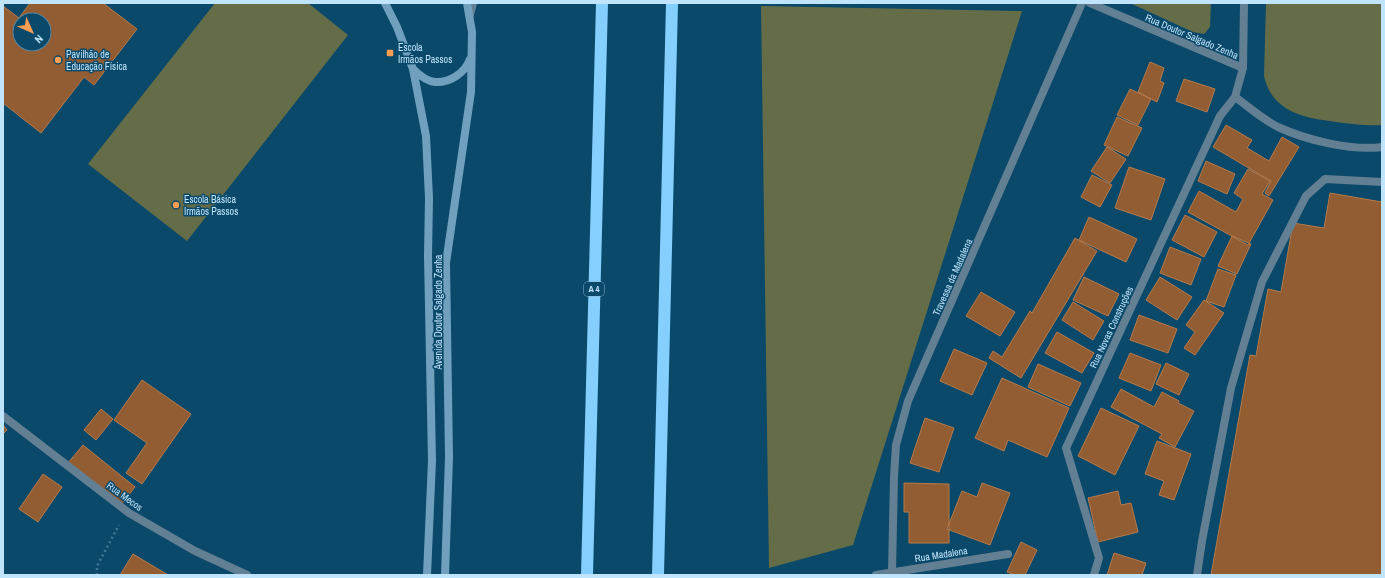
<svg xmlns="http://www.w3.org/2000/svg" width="1385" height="578" viewBox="0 0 1385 578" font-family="'Archivo Narrow',sans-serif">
<rect width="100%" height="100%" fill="#0a4969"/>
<path fill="#656d48" d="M215,3h93l40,32 -161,206 -99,-77z
M1130,3h81l-1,24 -6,7 -11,-2z
M1266,3h116v122c-16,1 -30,-1 -46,-3 -32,-4 -64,-10 -72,-46z
M761,6l261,5 -169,534 -84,23z"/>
<path fill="#925d32" stroke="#b77a49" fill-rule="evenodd" d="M30,3h73l34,26 -43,56 -10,-8 -43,56 -38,-30v-97l16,12zM20,20h24v24h-24z
M1150,62l14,6 -4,13 4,2 -7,19 -19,-10z
M1184,79l31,10 -8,23 -31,-11z
M1130,89l21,10 -13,26 -21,-10z
M1117,117l25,11 -14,28 -24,-11z
M1226,125l26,15 -5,8 22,13 13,-24 17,10 -30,49 -4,-3 6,-12 -58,-34z
M1107,147l19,12 -16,24 -19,-12z
M1206,161l29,13 -8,20 -29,-13z
M1129,167l36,12 -14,41 -36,-12z
M1248,169l22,12 -8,13 11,6 -25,45 -60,-33 11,-21 37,21 7,-13 -9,-6z
M1092,175l20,10 -12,22 -19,-10z
M1330,193l52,9v373h-171l39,-220 6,1 12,-67 13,3 12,-69 31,5z
M1185,215l32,17 -13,25 -32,-17z
M1089,217l48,22 -11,23 -47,-22z
M1232,236l19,8 -14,30 -19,-8z
M1075,238l22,13 -76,127 -32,-20 4,-7 9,6 28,-46 2,2z
M1170,247l31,12 -10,26 -31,-12z
M1218,269l18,6 -12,32 -18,-6z
M1084,277l35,17 -11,22 -35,-16z
M1160,277l32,20 -15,23 -31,-20z
M981,292l34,20 -15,24 -34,-20z
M1204,300l20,13 -29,42 -11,-7 11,-16 -9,-7z
M1073,302l31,19 -11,19 -31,-20z
M1139,315l38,14 -9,24 -38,-13z
M1057,332l37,21 -12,20 -37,-20z
M954,349l33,14 -15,32 -32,-14z
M1130,353l31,12 -10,26 -32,-13z
M1166,363l23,11 -10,21 -23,-11z
M1038,364l43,19 -11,23 -42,-19z
M1002,378l67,30 -22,49 -39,-17 -4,11 -29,-13z
M142,380l49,34 -49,70 -16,-11 21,-30 -33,-23z
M1121,389l33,18 8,-15 17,9 -1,2 16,8 -19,36 -16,-9 3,-4 -51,-27z
M1101,408l38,18 -24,49 -37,-19z
M101,409l12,10 -17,21 -12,-10z
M925,418l29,10 -15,44 -29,-9z
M3,425l4,5 -4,4z
M1157,441l34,13 -17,46 -15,-5 5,-14 -19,-7z
M83,445l52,42 -15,19 -53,-42z
M43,474l19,13 -24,35 -19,-13z
M904,483l45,1v59h-40v-31h-5z
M982,483l28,10 -20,52 -43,-16 15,-38 15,6z
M1118,491l3,14 10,-2 7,29 -40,10 -10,-44z
M1021,542l16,8 -12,25h-10l-8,-3z
M1114,553l32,10 -4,12h-35z
M133,554l35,21h-48z"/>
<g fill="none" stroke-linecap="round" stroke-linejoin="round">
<path stroke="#417896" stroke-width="2.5" stroke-dasharray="2 3" stroke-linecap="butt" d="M97,575v-9l22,-41"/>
<path stroke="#627f93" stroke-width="8" d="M1197,575l5,-34 29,-153 31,-106 44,-86 19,-17 57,3"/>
<path stroke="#627f93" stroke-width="8" d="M1090,3l153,65
M470,15l3,-12
M1235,97c14,10 27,22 43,30 28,13 73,24 104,20
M3,416l126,97 66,38 52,24
M892,572l2,-95 2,-32 12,-44 174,-398
M876,575l132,-21
M1094,575l5,-17 -33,-110 154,-332 15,-19 8,-29 1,-65"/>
<path stroke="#71a0be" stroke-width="8" d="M385,3l12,24 16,42 13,67 3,62 -1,58 4,205 -5,114
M413,69c6,6 13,12 22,13 15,1 30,-9 35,-23
M445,575l4,-118 -3,-194 25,-171 1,-60 -5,-29"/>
<path stroke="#85cffe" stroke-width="12" d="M587,575l15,-572
M658,575l14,-572"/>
</g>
<g fill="#fb9e51" stroke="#0a4969" stroke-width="1.5">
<rect x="386" y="49" width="8" height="8" rx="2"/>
<circle cx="58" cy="60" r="4"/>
<circle cx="176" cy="205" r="4"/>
</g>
<g text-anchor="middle" stroke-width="3" stroke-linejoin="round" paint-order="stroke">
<rect fill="#0a4969" stroke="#89b6d0" stroke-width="1" x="584" y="282" width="20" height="14" rx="3"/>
<g font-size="9" font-weight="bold" fill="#c0e4fc">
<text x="594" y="292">A 4</text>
</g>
<g font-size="10" fill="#c0e4fc" stroke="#0a4969">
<text transform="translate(1192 36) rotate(23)" y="4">Rua Doutor Salgado Zenha</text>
<text transform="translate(952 277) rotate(-66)" y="4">Travessa da Madalena</text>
<text transform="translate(438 312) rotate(-90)" y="4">Avenida Doutor Salgado Zenha</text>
<text transform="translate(1111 327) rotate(-65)" y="4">Rua Novas Construções</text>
<text transform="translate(125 496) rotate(36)" y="4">Rua Mecos</text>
<text transform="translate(941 554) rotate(-9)" y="4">Rua Madalena</text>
</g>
<g font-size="10" fill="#c0e4fc" stroke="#0a4969" text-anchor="start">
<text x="398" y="51">Escola<tspan x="398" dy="12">Irmãos Passos</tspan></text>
<text x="66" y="58">Pavilhão de<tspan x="66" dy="12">Educação Física</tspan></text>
<text x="184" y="203">Escola Básica<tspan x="184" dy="12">Irmãos Passos</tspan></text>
</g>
</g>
<rect width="1385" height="578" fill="none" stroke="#c0e4fc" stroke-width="8"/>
<g transform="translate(32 32) rotate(135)"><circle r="19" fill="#0a4969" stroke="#5387a4"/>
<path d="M0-3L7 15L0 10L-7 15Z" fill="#fb9e51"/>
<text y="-6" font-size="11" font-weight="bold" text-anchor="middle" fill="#c0e4fc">N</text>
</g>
</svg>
